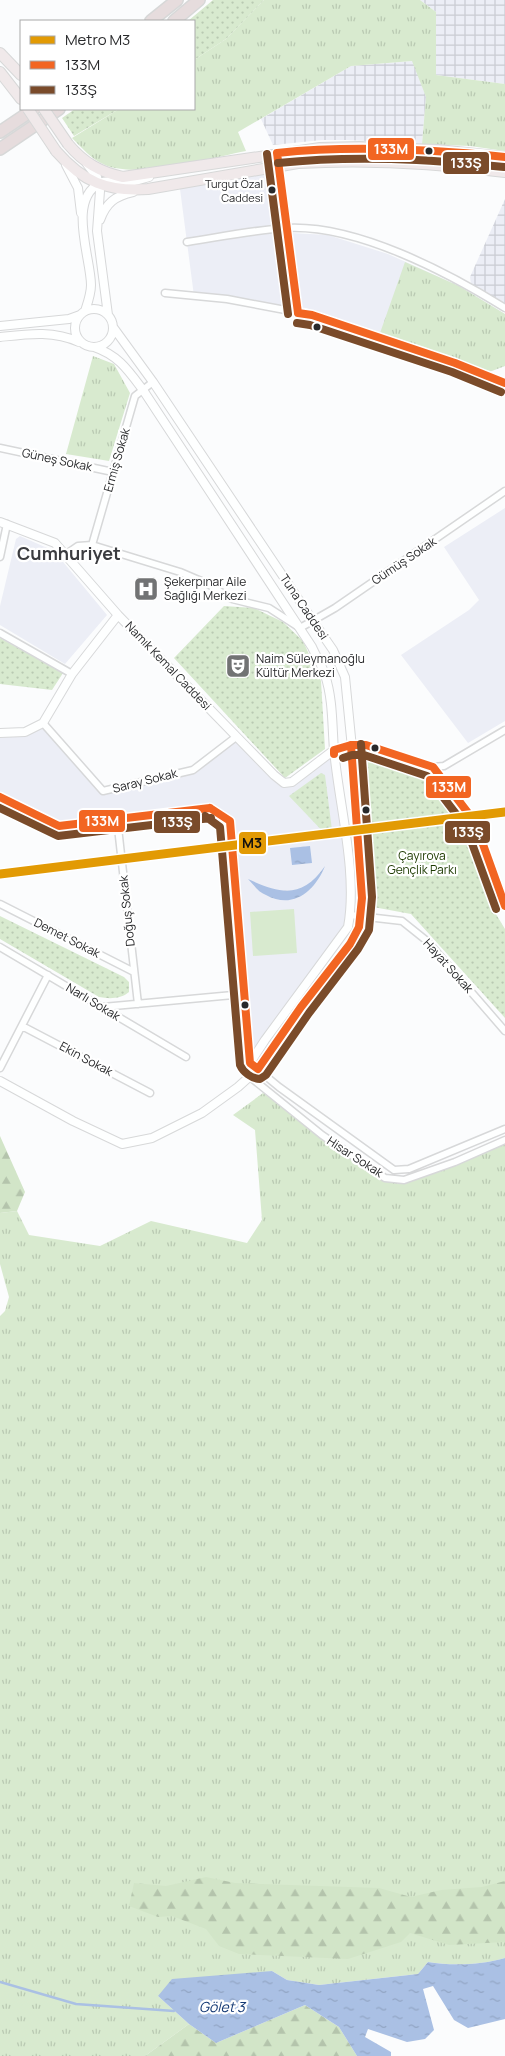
<svg xmlns="http://www.w3.org/2000/svg" width="505" height="2056" viewBox="0 0 505 2056" font-family="Manrope,sans-serif">
<defs>
<pattern id="industrial-grid" width="8" height="8" patternUnits="userSpaceOnUse" patternTransform="scale(1.25)"><rect width="8" height="8" fill="#eceef6"/><path d="M0 4h8M4 0v8" fill="none" stroke="#caccd3"/></pattern>
<pattern id="grass-tufts" width="24" height="20" patternUnits="userSpaceOnUse" patternTransform="scale(1.25)"><rect width="24" height="20" fill="#d8eacf"/><path d="M3 7l-1-3M5 7V3M7 7l1-3M15 17l-1-3M17 17v-4M19 17l1-3" fill="none" stroke="#b9c9b2"/></pattern>
<pattern id="forest-firs" width="22" height="20" patternUnits="userSpaceOnUse" patternTransform="scale(1.25)"><rect width="22" height="20" fill="#d2e5c8"/><path d="M5 1l3.5 6h-7zM16 11l3.5 6h-7z" fill="#b4c4ac"/></pattern>
<pattern id="park-dots" width="8" height="8" patternUnits="userSpaceOnUse" patternTransform="scale(1.25)"><rect width="8" height="8" fill="#d8eacf"/><path d="M2 2h.1M6 6h.1" fill="none" stroke="#b9c9b2" stroke-width="1.8" stroke-linecap="round"/></pattern>
<pattern id="water-ripples" width="26" height="14" patternUnits="userSpaceOnUse" patternTransform="scale(1.25)"><rect width="26" height="14" fill="#aac0e4"/><path d="M2 4q2-2 4 0t4 0M15 11q2-2 4 0t4 0" fill="none" stroke="#92a5c4"/></pattern>
</defs>
<rect width="100%" height="100%" fill="#fbfcfd"/>
<path fill="#eceef6" d="M275,171l9,22 7,40 37,2 60,19 71,32 46,28v52l-16,6 -63,-24 -120,-40 -112,-12 -14,-107z
M505,508v213l-37,22 -67,-88 68,-45 10,-10 -35,-53z
M20,536l34,15 53,64 -42,49 -65,-39v-19l16,-67z
M43,724l60,67 91,-21 41,-34 50,47 50,-35 17,158 -4,22 -83,112 -10,24 -5,1 -20,-243 -20,-13 -150,16 -60,-28v-64h26z"/>
<path fill="url(#industrial-grid)" d="M420,0h85v84l-69,-9v-63z
M413,61l13,36 -4,47 -75,-4h-25l-49,5 -12,-26 90,-53z
M505,199v105l-34,-20 -1,-7z"/>
<path fill="url(#grass-tufts)" d="M264,0h156l16,12v63l69,9v67l-35,-5 -48,-2 4,-47 -14,-36 -61,5 -113,66 8,19c-36,7 -108,28 -141,14 -14,-6 -23,-17 -33,-27l47,-29h75v-49l32,-21z
M405,262l54,24 46,28v52l-16,6 -109,-39z
M93,356l21,8 16,29 -21,68 -43,-7z
M263,1093l121,86 21,1 100,-41v819c-24,7 -52,8 -77,4l-10,12 -99,11 -32,-5 -15,-9 -114,25 31,28 -44,32h-145v-740l5,-5 4,-14 -9,-33v-51l17,-2 12,24 71,11 51,-25 96,22 15,-23 -7,-90 -22,-15z"/>
<path fill="url(#forest-firs)" d="M0,1136l25,56 -8,19 -17,2z
M206,1877l29,6 144,5 32,9 30,-7 41,-3 23,-6v61l-56,3 -39,-12 -9,9 -53,17 -109,-5 -20,-8 -13,-17 -34,-13 -14,1 -29,-11 5,-23 32,3z
M305,2005l34,22 18,29h-212l44,-32 27,19z"/>
<path fill="url(#park-dots)" d="M213,0h51l-38,39 -32,21v-39h-6z
M75,109h44l-45,27 -12,-18z
M224,606l30,2 29,14 20,19 18,40 4,68 -40,29 -111,-120z
M0,638l63,35 -11,17 -52,-6z
M369,754l48,14 26,23 23,37 22,73 17,28v89l-94,-104 -38,-7 -10,-142z
M321,773l4,2 8,63h-4l-40,-42z
M0,916l124,61 5,5v10c-8,7 -20,7 -30,5l-99,-58z"/>
<path fill="#d8eacf" d="M294,909l3,44 -44,3 -3,-44z"/>
<path fill="url(#water-ripples)" d="M310,846l2,17 -20,2 -2,-17z
M325,866c-10,25 -32,44 -59,29 -8,-3 -12,-10 -18,-16 33,15 54,20 77,-13z
M505,1958v61l-37,9 -14,-8 -21,-34 -10,3 11,41 -9,9 -18,3 -39,-13 -3,8 26,15v4h-34l-18,-29 -34,-22 -89,38 -27,-19 -31,-28 14,-17 100,-8 15,9 32,5 99,-11 10,-12c24,4 53,3 77,-4z"/>
<g fill="none" stroke-linecap="round" stroke-linejoin="round">
<path stroke="#aac0e4" stroke-width="2.5" d="M0,1982l76,22 98,7"/>
<defs>
<path id="minor" d="M278,163l20,150
M187,242c33,-5 66,-12 99,-14 70,-4 161,44 219,80
M165,293l62,6 85,16 143,48 50,20
M0,448l113,24
M92,545l43,-149 18,-14
M65,555l13,-9 14,-1 88,27 28,12 24,15 37,9 31,20 35,-20 170,-117
M0,557l7,-33
M0,633l72,41
M43,723l60,68 90,-21 43,-33
M351,745h15l67,22 42,55 30,84
M433,767l11,-1 61,-36
M0,797l59,29 151,-18 20,13 20,242 29,24 115,83 15,-1 96,-40
M117,819l21,185
M0,904l134,68
M350,915l52,6 25,20 78,90
M0,947l186,110
M103,1007l141,-13
M22,1026l128,67
M0,1068l48,-93
M249,1076l73,59 63,43 19,2 51,-18 50,-22"/>
<path id="tertiary" d="M87,164l10,13 3,14 -3,40 11,84
M66,165l12,23 3,25
M100,220c6,-17 15,-24 33,-28
M75 328a19 19 0 1 1 38 0a19 19 0 1 1-38 0Z
M85,311c3,-9 6,-17 6,-26 0,-27 -24,-85 9,-102 8,-4 18,0 26,-1 8,0 15,-3 23,-5
M0,326l69,-7 11,-4
M0,337c27,-3 53,-7 79,5
M94,347c24,8 34,23 49,43l169,257c4,9 10,18 13,28 8,24 7,50 9,75 5,55 24,123 14,177l-83,113 -15,23 -1,13
M0,522l55,21 63,72 156,160 10,8 8,-1 42,-32 17,-5
M0,733l25,-1 18,-9 29,-49 46,-59
M0,1081l73,40 49,23 30,-6 50,-25 36,-26 20,-18 43,-62 49,-63 9,-17 3,-29 -8,-130 -9,-91 -12,-27 -20,-29 -160,-239 -40,-55"/>
<path id="primary" d="M0,53l21,22
M0,72l21,27
M68,144c16,19 32,28 55,33l197,-29 39,-1 79,3 67,7
M56,151c27,31 51,41 92,38l150,-26c69,-4 139,0 207,9"/>
<path id="motorway" d="M151,21l26,-21
M174,21l25,-21
M0,132l34,-23
M0,149l59,-40"/>
</defs>
<use href="#minor" stroke="#d7d8d9" stroke-width="9"/>
<use href="#tertiary" stroke="#d7d8d9" stroke-width="10"/>
<use href="#primary" stroke="#d7d8d8" stroke-width="12"/>
<use href="#motorway" stroke="#d7d8d8" stroke-width="14"/>
<use href="#minor" stroke="#feffff" stroke-width="6"/>
<use href="#tertiary" stroke="#feffff" stroke-width="8"/>
<use href="#primary" stroke="#f0e9ea" stroke-width="10"/>
<use href="#motorway" stroke="#e6dcdd" stroke-width="11"/>
<defs>
<path id="primary-bridge" d="M28,109l28,42
M44,109l24,35"/>
</defs>
<use href="#primary-bridge" stroke="#d7d8d8" stroke-width="12" stroke-linecap="butt"/>
<use href="#primary-bridge" stroke="#f0e9ea" stroke-width="10"/>
<defs>
<path id="bus-1" d="M277,153c76,-8 152,-4 228,4
M277,153l21,160
M298,313l14,2 143,48 50,20
M334,754v-4l17,-5h15l67,22 42,55 30,84
M0,797l59,29 151,-18
M210,808l20,13 20,242 8,6 43,-62 49,-63 9,-17 3,-29 -11,-153"/>
<path id="bus-2" d="M267,154l21,160
M278,163c76,-8 150,-4 226,4
M297,323l13,2 142,47 49,20
M343,758l9,-3h12l63,21 39,51 30,82
M0,808l58,28 153,-18
M205,816l15,11 20,238c3,7 12,14 20,14l6,-4 43,-62 49,-64 11,-19 3,-33 -11,-153"/>
</defs>
<use href="#bus-1" stroke="#fff" stroke-width="11"/>
<use href="#bus-2" stroke="#fff" stroke-width="11"/>
<use href="#bus-1" stroke="#f26522" stroke-width="8"/>
<use href="#bus-2" stroke="#7a4b2a" stroke-width="8"/>
<defs>
<path id="metro-1" d="M0,874l505,-62"/>
</defs>
<use href="#metro-1" stroke="#fff" stroke-width="12"/>
<use href="#metro-1" stroke="#e29a04" stroke-width="9"/>
</g>
<defs>
<symbol id="hospital-square" viewBox="-11 -11 22 22"><rect x="-9" y="-9" width="18" height="18" rx="4" fill="#727374" stroke="#fff"/><path d="M-5-5h3v3.5h4V-5h3V5h-3V1.5h-4V5h-3Z" fill="#fff"/></symbol>
<symbol id="theatre-square" viewBox="-11 -11 22 22"><rect x="-9" y="-9" width="18" height="18" rx="4" fill="#727374" stroke="#fff"/><path d="M-5-5.5Q0-4 5-5.5V0Q5 5 0 6Q-5 5-5 0ZM-3.3-2.5H-1v1.5H-3.3ZM1-2.5H3.3v1.5H1ZM-2.8 1Q0 5.5 2.8 1Z" fill="#fff"/></symbol>
</defs>
<g fill-rule="evenodd">
<use href="#hospital-square" x="132" y="575" width="28" height="28"/>
<use href="#theatre-square" x="224" y="652" width="28" height="28"/>
</g>
<g fill="#28292b" stroke="#fff" stroke-width="2">
<circle cx="429" cy="151" r="4.5"/>
<circle cx="272" cy="190" r="4.5"/>
<circle cx="317" cy="327" r="4.5"/>
<circle cx="375" cy="748" r="4.5"/>
<circle cx="366" cy="810" r="4.5"/>
<circle cx="245" cy="1005" r="4.5"/>
</g>
<g text-anchor="middle" stroke-width="4.5" stroke-linejoin="round" paint-order="stroke">
<g font-size="11" fill="#28292b" stroke="#fff" text-anchor="end">
<text x="263" y="188">Turgut Özal<tspan x="263" dy="14">Caddesi</tspan></text>
</g>
<g font-size="12" fill="#28292b" stroke="#fff">
<text transform="translate(57 460) rotate(12)" y="4">Güneş Sokak</text>
<text transform="translate(117 460) rotate(-74)" y="4">Ermiş Sokak</text>
<text transform="translate(404 561) rotate(-34)" y="4">Gümüş Sokak</text>
<text transform="translate(304 607) rotate(56)" y="4">Tuna Caddesi</text>
<text transform="translate(168 666) rotate(46)" y="4">Namık Kemal Caddesi</text>
<text transform="translate(145 781) rotate(-14)" y="4">Saray Sokak</text>
<text transform="translate(127 911) rotate(-96)" y="4">Doğuş Sokak</text>
<text transform="translate(67 938) rotate(27)" y="4">Demet Sokak</text>
<text transform="translate(448 966) rotate(48)" y="4">Hayat Sokak</text>
<text transform="translate(93 1002) rotate(31)" y="4">Narlı Sokak</text>
<text transform="translate(86 1059) rotate(28)" y="4">Ekin Sokak</text>
<text transform="translate(355 1157) rotate(33)" y="4">Hisar Sokak</text>
</g>
<g font-size="12" fill="#28292b" stroke="#fff" text-anchor="start">
<text x="164" y="586">Şekerpınar Aile<tspan x="164" dy="14">Sağlığı Merkezi</tspan></text>
<text x="256" y="663">Naim Süleymanoğlu<tspan x="256" dy="14">Kültür Merkezi</tspan></text>
</g>
<g font-size="12" fill="#1d3a01" stroke="#fff">
<text x="422" y="860">Çayırova<tspan x="422" dy="14">Gençlik Parkı</tspan></text>
</g>
<g font-size="14" font-style="italic" fill="#143974" stroke="#fff">
<text x="222" y="2012">Gölet 3</text>
</g>
<g font-size="18" font-weight="bold" fill="#3b3c40" stroke="#fff">
<text x="69" y="560">Cumhuriyet</text>
</g>
</g>
<g stroke="#fff" stroke-width="2">
<rect x="367" y="137" width="48" height="24" rx="5" fill="#f26522"/>
<rect x="442" y="151" width="48" height="24" rx="5" fill="#7a4b2a"/>
<rect x="425" y="775" width="47" height="24" rx="5" fill="#f26522"/>
<rect x="78" y="809" width="48" height="24" rx="5" fill="#f26522"/>
<rect x="153" y="810" width="48" height="24" rx="5" fill="#7a4b2a"/>
<rect x="444" y="820" width="47" height="24" rx="5" fill="#7a4b2a"/>
<rect x="238" y="831" width="29" height="24" rx="5" fill="#e29a04"/>
</g>
<g font-size="14" text-anchor="middle" font-weight="bold" fill="#fff">
<text x="391" y="154">133M</text>
<text x="466" y="168">133Ş</text>
<text x="449" y="792">133M</text>
<text x="102" y="826">133M</text>
<text x="177" y="827">133Ş</text>
<text x="468" y="837">133Ş</text>
</g>
<g font-size="14" text-anchor="middle" font-weight="bold" fill="#111">
<text x="252" y="848">M3</text>
</g>
<rect x="20" y="20" width="175" height="90" fill="#ffffff" stroke="#a9a9aa"/>
<rect x="30" y="36" width="25" height="8" fill="#e29a04" stroke="#a9a9aa"/>
<text x="65" y="45" font-size="15" fill="#28292b">Metro M3</text>
<rect x="30" y="61" width="25" height="8" fill="#f26522" stroke="#a9a9aa"/>
<text x="65" y="70" font-size="15" fill="#28292b">133M</text>
<rect x="30" y="86" width="25" height="8" fill="#7a4b2a" stroke="#a9a9aa"/>
<text x="65" y="95" font-size="15" fill="#28292b">133Ş</text>
</svg>
